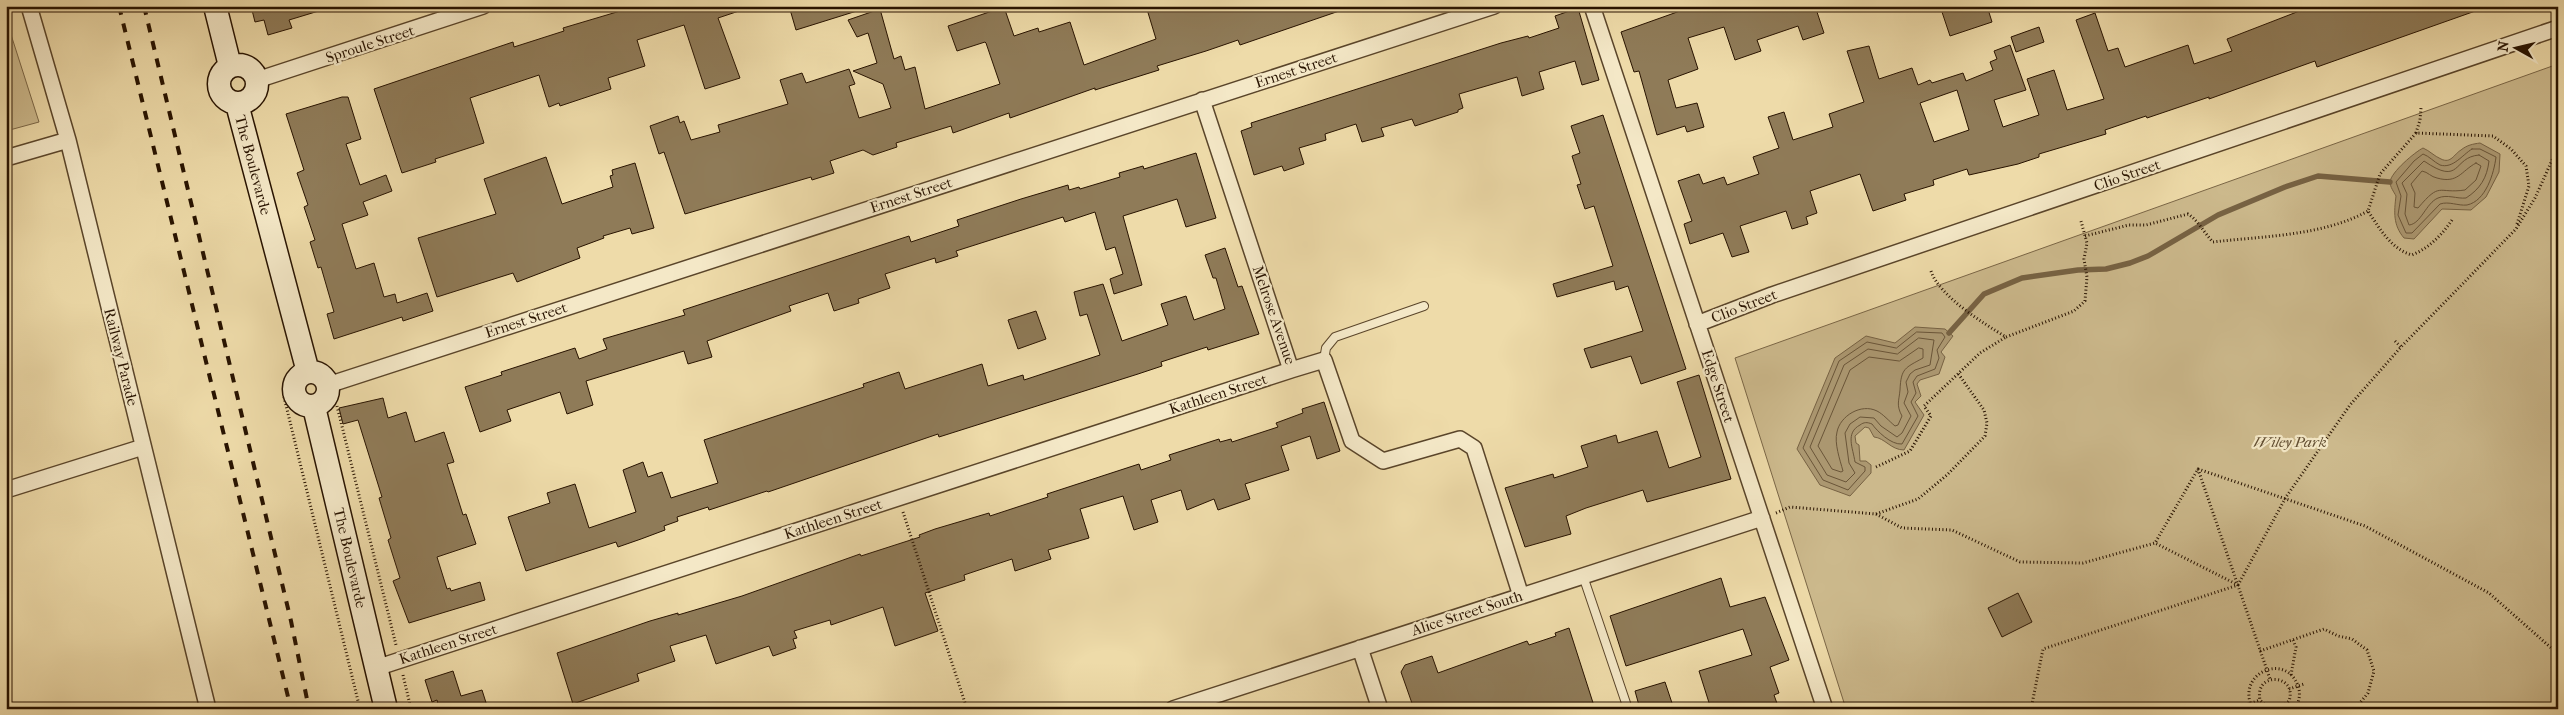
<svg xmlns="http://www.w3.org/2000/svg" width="2564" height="715" viewBox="0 0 2564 715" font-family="'IM FELL French Canon',serif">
<rect width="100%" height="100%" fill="#eedba9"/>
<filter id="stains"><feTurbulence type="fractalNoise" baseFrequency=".004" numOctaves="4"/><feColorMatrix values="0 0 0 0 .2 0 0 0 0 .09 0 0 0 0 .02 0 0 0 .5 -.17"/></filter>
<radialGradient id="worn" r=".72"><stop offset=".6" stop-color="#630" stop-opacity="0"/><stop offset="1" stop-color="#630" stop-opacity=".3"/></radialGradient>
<path fill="#ccb98c" stroke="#7a6646" d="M6,19l33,103 -33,9z
M2558,64v645h-712l-111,-351z"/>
<path fill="#ab9770" stroke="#776243" d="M2480,143l20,11 -1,18 -13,25 -15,13 -29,-1 -28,30 -10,-1c-11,-13 -10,-26 -8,-42 -2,-4 -6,-9 -6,-14 1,-10 25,-30 33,-34 7,3 11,8 18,11 10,5 13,-5 20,-9 6,-5 12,-6 19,-7z
M1915,327l30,2 8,7 -12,16 4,5 -6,17 -19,6 -3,4 4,12 -6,6 9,13 -20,35c-13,0 -19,-12 -30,-13l-5,-9 -4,-1 -10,9 1,7 3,2 1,16h6l5,4v8l-21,23 -30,-11 -23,-36 38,-91 31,-22 29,7z"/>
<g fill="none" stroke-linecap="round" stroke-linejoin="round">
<path stroke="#6a5538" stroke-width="1" d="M2472,149h8l16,8c-2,16 -10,44 -29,48 -9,1 -18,-4 -27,-1l-28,29h-6l-8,-18 3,-19 -5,-14 18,-21 9,-7c6,2 11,8 17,11 13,4 22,-10 32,-16z
M2479,155l10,6c-2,17 -9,28 -23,37 -9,1 -19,-4 -28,0 -12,5 -17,26 -29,27l-4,-11 2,-20 -5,-11 22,-22c38,26 28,-4 55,-6z
M2476,163l5,3 -5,14 -11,10c-28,4 -24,-9 -47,18l-4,-1 1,-14 -4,-9 11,-13c6,1 9,6 15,7 21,6 24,-7 39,-15z
M1917,332l25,1 3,4 -8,13 2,8 -4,11 -18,7 -4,6 3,11 -5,9 7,14 -16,28c-11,1 -25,-13 -30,-20 -5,-2 -8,-2 -12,1 -15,8 -7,23 -5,37l10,5v4l-17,19 -25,-10 -20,-32 36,-87 28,-19 29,6z
M1919,338l15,2 -4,25 -15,5 -5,4 -4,8 2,10 -4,11 7,13 -9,17 -5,4 -16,-11 -7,-8 -14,-1 -10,7 -5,9 4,30 6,10 -9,9 -19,-7 -17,-28 34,-82 24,-16 29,5z
M1919,348l4,1v9c-18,10 -22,10 -23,32 -1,11 -4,15 2,26l-4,9 -3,1c-6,-5 -12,-12 -18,-15 -16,-8 -37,5 -40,21 -3,11 3,28 6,39l-2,1 -9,-3 -14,-23 32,-76 19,-13 30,4z"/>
<path stroke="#776243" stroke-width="5.5" d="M1949,333l35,-39 38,-16 56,-8 28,-1 24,-6 18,-7 70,-41 67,-28 33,-11 72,6"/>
</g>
<path fill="#8f7b58" stroke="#281300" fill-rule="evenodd" d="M251,6h70l1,4 -33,10 3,8 -24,7 -4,-15 -9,2z
M637,6h108v3l-27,9 22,60 -35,11 -21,-64 -47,15 8,26 -37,12 3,11 -51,17 -1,-3 -10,4 -10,-32 -69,23 14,45 -49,16 1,3 -34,11 -28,-84 139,-47 1,5 50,-16 -1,-3z
M789,6h71v4l-64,20z
M1146,6h198l1,3 -105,36 -2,-5 -32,11 -49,15 2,4 -64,20v-2l-85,30 -1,-5 -56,20 -2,-7 -55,17 1,4 -24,8 -10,-5 -33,11 4,12 -22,7 -1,-3 -126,37 -21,-62 -5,2 -9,-28 28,-10 2,7 4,-2 7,19 29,-8 -2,-7 70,-21 -8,-24 22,-7 4,10 43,-14 6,15 -6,2 10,32 32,-10 -8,-24 -30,-13 24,-8 -9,-30 -11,4 -9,-17 32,-11 14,50 7,-3 4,14 10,-3 10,42 75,-25 -14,-41 -1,-1 -28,9 -9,-25 56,-19 10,29 24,-8 1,4 31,-10 14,43 72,-26z
M1694,6h121l9,27 -21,7 -5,-14 -41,14 4,11 -26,9 -11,-33 -36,11 10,31 -30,11 8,28 21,-5 7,24 -17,5 -2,-6 -28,9 -18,-64 -5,1 -13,-40z
M1940,6h47l5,16 -42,14z
M2301,6h179l1,3 -164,58 -2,-6 -106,38v-2l-62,21 -1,-2 -41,14 1,4 -67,20v3l-21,7 -49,11 -2,-6 -34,11 1,5 -30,9 2,6 -33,11 -13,-37 -50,17 7,22 -11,4 2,7 -16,5 -6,-18 -46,15 9,26 -17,5 -9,-24 -33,11 -6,-20 8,-3 -14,-40 21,-7 4,10 21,-7 3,8 32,-11 -6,-17 26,-9 -11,-31 16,-5 9,28 40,-13 -4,-13 35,-12 -17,-51 22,-5 10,33 33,-11 6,17 12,-5 2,3 31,-10 3,8 27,-11 -3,-8 7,-3 -3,-8 16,-6 16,45 -32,10 9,27 36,-12 -12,-36 27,-9 13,40 37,-11 -28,-79 19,-7 13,38 10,-3 7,19 63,-22 6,19 38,-13 -5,-12 75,-29zM1957,90l12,40 -35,12 -14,-39z
M1578,8l21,72 -17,5 -7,-24 -36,11 5,17 -22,7 -5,-19 -58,17 4,14 -5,2v2l-43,14 -3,-7 -31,9 3,8 -22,6 -6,-18 -31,10 1,6 -27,8 5,16 -20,7 -2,-5 -28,9 -13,-44 11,-4 -1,-4 250,-80 27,-7 1,2 30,-10 -4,-12z
M2039,27l5,15 -28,10 -5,-15z
M342,97h6l13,42 -15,5 14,41 26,-10 6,16 -29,11 5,13 -26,9 14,45 18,-6 10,34 11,-3 2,9 30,-10 6,18 -30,10 -1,-4 -68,22 -7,-25 7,-2 -13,-45 -3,1 -8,-26 5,-2 -11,-33 4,-2 -11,-32 7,-3 -18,-56z
M1603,115l83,254 -45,15 -10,-28 -40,12 -7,-19 59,-18 -15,-45 -12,4 -2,-9 -57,16 -4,-13 60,-18 -19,-60 -9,3 -8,-24 4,-1 -9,-28 8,-3 -9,-27z
M1196,153l20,65 -30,9 -9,-28 -54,17 19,69 -28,9 -4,-15 13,-5 -8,-27 -9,3 -11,-38 -30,10 -2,-5 -107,34 2,5 -22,7 -1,-5 -50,16 5,14 -32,11 1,4 -25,8 -6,-18 -39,13 2,5 -84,30 5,16 -24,7 -4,-13 -98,30 7,24 -26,9 -7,-22 -53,18 4,11 -31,11 -15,-45 37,-12 -1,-3 74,-24 4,11 28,-10 -4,-10 82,-24 -2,-5 226,-74 2,6 48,-16 -2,-6 64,-21 47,-14 1,5 10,-3 1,2 40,-12 -1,-4 24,-7 1,3z
M546,157l16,47 51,-17 -3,-11 3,-1 -1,-5 23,-7 19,65 -22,6 -2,-6 -27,8 1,2 -27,10 3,10 -63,24 -4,-9 -76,24 -19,-59 78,-24 -12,-35z
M1225,248l13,39 4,-1 17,48 -51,16 -1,-3 -46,15 1,4 -24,8 -199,63 -1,-3 -170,58 -1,-1 -58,19 -1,-3 -31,10 1,4 -14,5 1,4 -24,9 -23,8 -2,-5 -90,29 -18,-54 42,-14 -3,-10 28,-9 14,44 47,-16 -13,-42 20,-8 5,15 14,-5 9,26 47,-15 -14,-43 160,-53 -1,-3 36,-12 6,17 77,-25 6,22 35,-11 1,5 76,-25 -13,-41 -7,2 -6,-24 29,-8 19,57 46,-16 -7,-21 25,-8 8,24 31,-11 -9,-31h-3l-8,-23z
M1036,311l10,28 -28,10 -10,-29z
M1699,375l32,104 -84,23 -4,-12 -57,18 -20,8 5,18 -46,13 -20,-59 48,-14 1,4 34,-11 -7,-21 35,-11 2,8 39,-12 12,37 32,-11 -24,-75z
M383,398l5,20 18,-6 9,30 29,-10 10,30 -7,2 16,51 3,-1 10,30 -39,13 10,32 3,-1 1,3 29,-9 5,18 -76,23 -16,-42 7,-3 -12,-38 3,-2 -12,-40 3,-1 -24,-77 -15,4 -4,-16z
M1324,402l16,49 -23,8 -7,-23 -29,10 8,24 -44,14 5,15 -32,11 -4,-11 -27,11 -6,-20 -30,10 7,22 -24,8 -11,-34 -43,13 9,29 -41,12 3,9 -36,12 -3,-12 -48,16 1,5 -40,13 13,38 -43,15 -12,-39 -52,18 -1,-5 -36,11 3,7 -4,1 3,9 -23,8 -4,-10 -53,18 -10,-29 -36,11 5,15 -38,13 2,7 -66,23 -16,-51 93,-32 28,-8v2l64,-19 118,-42 1,2 59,-19 -1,-2 16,-6 54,-16 1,3 58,-19 -1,-3 92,-30 2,6 30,-10 -2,-5 50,-16 1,3 11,-3 1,3 46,-15 -2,-4 27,-10 -1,-4z
M1721,578l9,29 35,-10 24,63 -19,7 9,26 -5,2 5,14h-68l-12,-38 53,-16 -9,-26 -117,37 -16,-50z
M2018,593l14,29 -30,15 -14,-29z
M1569,628l26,81h-181l-13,-37 4,-7 27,-9 6,17 89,-32 2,4 27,-9 -1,-3z
M453,671l8,25 21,-6 6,19h-55l-1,-4 6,-1 -1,-4 -5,2 -7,-22z
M1665,682l9,27h-34l-5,-18z"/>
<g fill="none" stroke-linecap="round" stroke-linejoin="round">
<defs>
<path id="lane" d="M1324,360l2,-12 9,-11 89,-31
M1583,576l45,133"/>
<path id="street" d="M29,6l39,134 140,569
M1592,6l233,703
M257,80l226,-74
M1202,100l89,270 33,-10 28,81 31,20 77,-22 14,9 47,148
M6,158l62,-18
M1697,324l75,-29 786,-267
M328,385l1166,-379
M6,490l137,-43
M1360,648l20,61
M376,668l915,-298
M1173,709l589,-191"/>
<path id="secondary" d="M215,6l15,60
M219 84a19 19 0 1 1 38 0a19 19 0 1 1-38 0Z
M237,104l71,268
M294 389a17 17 0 1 1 34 0a17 17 0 1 1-34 0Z
M314,407l72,302"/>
</defs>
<use href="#lane" stroke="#5a452a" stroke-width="10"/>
<use href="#street" stroke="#5a452a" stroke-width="18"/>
<use href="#secondary" stroke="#281300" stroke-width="25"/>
<path stroke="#281300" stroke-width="3" stroke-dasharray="1 2.5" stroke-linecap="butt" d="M2416,133l4,-13 1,-12
M2452,220c-10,15 -23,28 -40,35 -21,-6 -32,-26 -44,-44l12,-37 36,-41 77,3 18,13 15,17 3,20 -12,38
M2085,236l44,-11h17l42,-11c11,7 16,19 25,28 51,-6 110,-6 155,-31
M1931,271c8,25 52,52 75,66l68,-26 11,-10 2,-24 -3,-18 3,-16 -6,-22
M2395,341l6,6
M284,397l76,312
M337,406l59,239
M1876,467l34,-16 21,-35 -7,-10 56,-53 26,-16
M2198,469l167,57 124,67 69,61
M903,512l64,197
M1776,513l14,-6 86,7 42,-15 29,-24 38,-39 2,-13 -3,-13 -27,-38
M1876,514l26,14 50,2 68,32 63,1 72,-20 43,-74 72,210
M2238,585l48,-88 64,-92 51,-58 115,-118 19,-31 23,-51
M2260,651l64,-22 14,7 14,3 15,11 7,21 -6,22 -13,16
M403,675l8,34
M2291,675l5,-28 -3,-7
M2289,689l15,-5
M2031,709l12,-60 195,-64 -83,-42
M2234,709l26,-9
M2253,709c-19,-35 33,-58 45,-23 3,8 1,16 -3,23
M2269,709l-9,-9c-6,-29 38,-26 29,1l-9,8"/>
<use href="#lane" stroke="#f4e8c7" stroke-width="8"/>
<use href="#street" stroke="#f4e8c7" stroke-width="15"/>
<use href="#secondary" stroke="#f4e8c7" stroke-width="22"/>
<path stroke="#281300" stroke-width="4" stroke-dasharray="9 9" stroke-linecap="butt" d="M119,6l172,703
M144,6l147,615 18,88"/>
</g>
<g text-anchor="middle" stroke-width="4.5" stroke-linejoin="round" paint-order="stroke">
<g font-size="15" fill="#281300" stroke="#f4e8c7">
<text transform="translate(370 44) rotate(-18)" y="5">Sproule Street</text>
<text transform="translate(1296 70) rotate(-18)" y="5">Ernest Street</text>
<text transform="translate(253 165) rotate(75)" y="5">The Boulevarde</text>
<text transform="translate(2127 175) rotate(-19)" y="5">Clio Street</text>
<text transform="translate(911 195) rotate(-18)" y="5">Ernest Street</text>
<text transform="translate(1744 306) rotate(-21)" y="5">Clio Street</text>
<text transform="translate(1274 315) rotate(71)" y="5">Melrose Avenue</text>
<text transform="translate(526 320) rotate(-18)" y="5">Ernest Street</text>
<text transform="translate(121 357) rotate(76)" y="5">Railway Parade</text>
<text transform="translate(1718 386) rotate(72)" y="5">Edge Street</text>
<text transform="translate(1218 394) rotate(-18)" y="5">Kathleen Street</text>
<text transform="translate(833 519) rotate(-18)" y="5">Kathleen Street</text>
<text transform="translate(350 558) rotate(77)" y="5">The Boulevarde</text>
<text transform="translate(1467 613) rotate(-18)" y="5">Alice Street South</text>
<text transform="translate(448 644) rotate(-18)" y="5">Kathleen Street</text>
</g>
<g font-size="15" font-style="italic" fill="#614d31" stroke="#f4e8c7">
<text x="2290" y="447">Wiley Park</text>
</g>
</g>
<rect width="2564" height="715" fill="none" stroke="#eedba9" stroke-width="25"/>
<rect x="8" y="8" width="2549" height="700" fill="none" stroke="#281300" stroke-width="2.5"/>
<rect x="12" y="12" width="2539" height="690" fill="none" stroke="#281300"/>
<g transform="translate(2516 48) rotate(278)" stroke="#f4e8c7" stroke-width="4" paint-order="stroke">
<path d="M0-4L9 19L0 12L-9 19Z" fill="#281300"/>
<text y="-8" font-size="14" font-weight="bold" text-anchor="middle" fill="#281300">N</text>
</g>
<rect width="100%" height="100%" filter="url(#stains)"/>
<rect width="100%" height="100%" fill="url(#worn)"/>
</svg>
